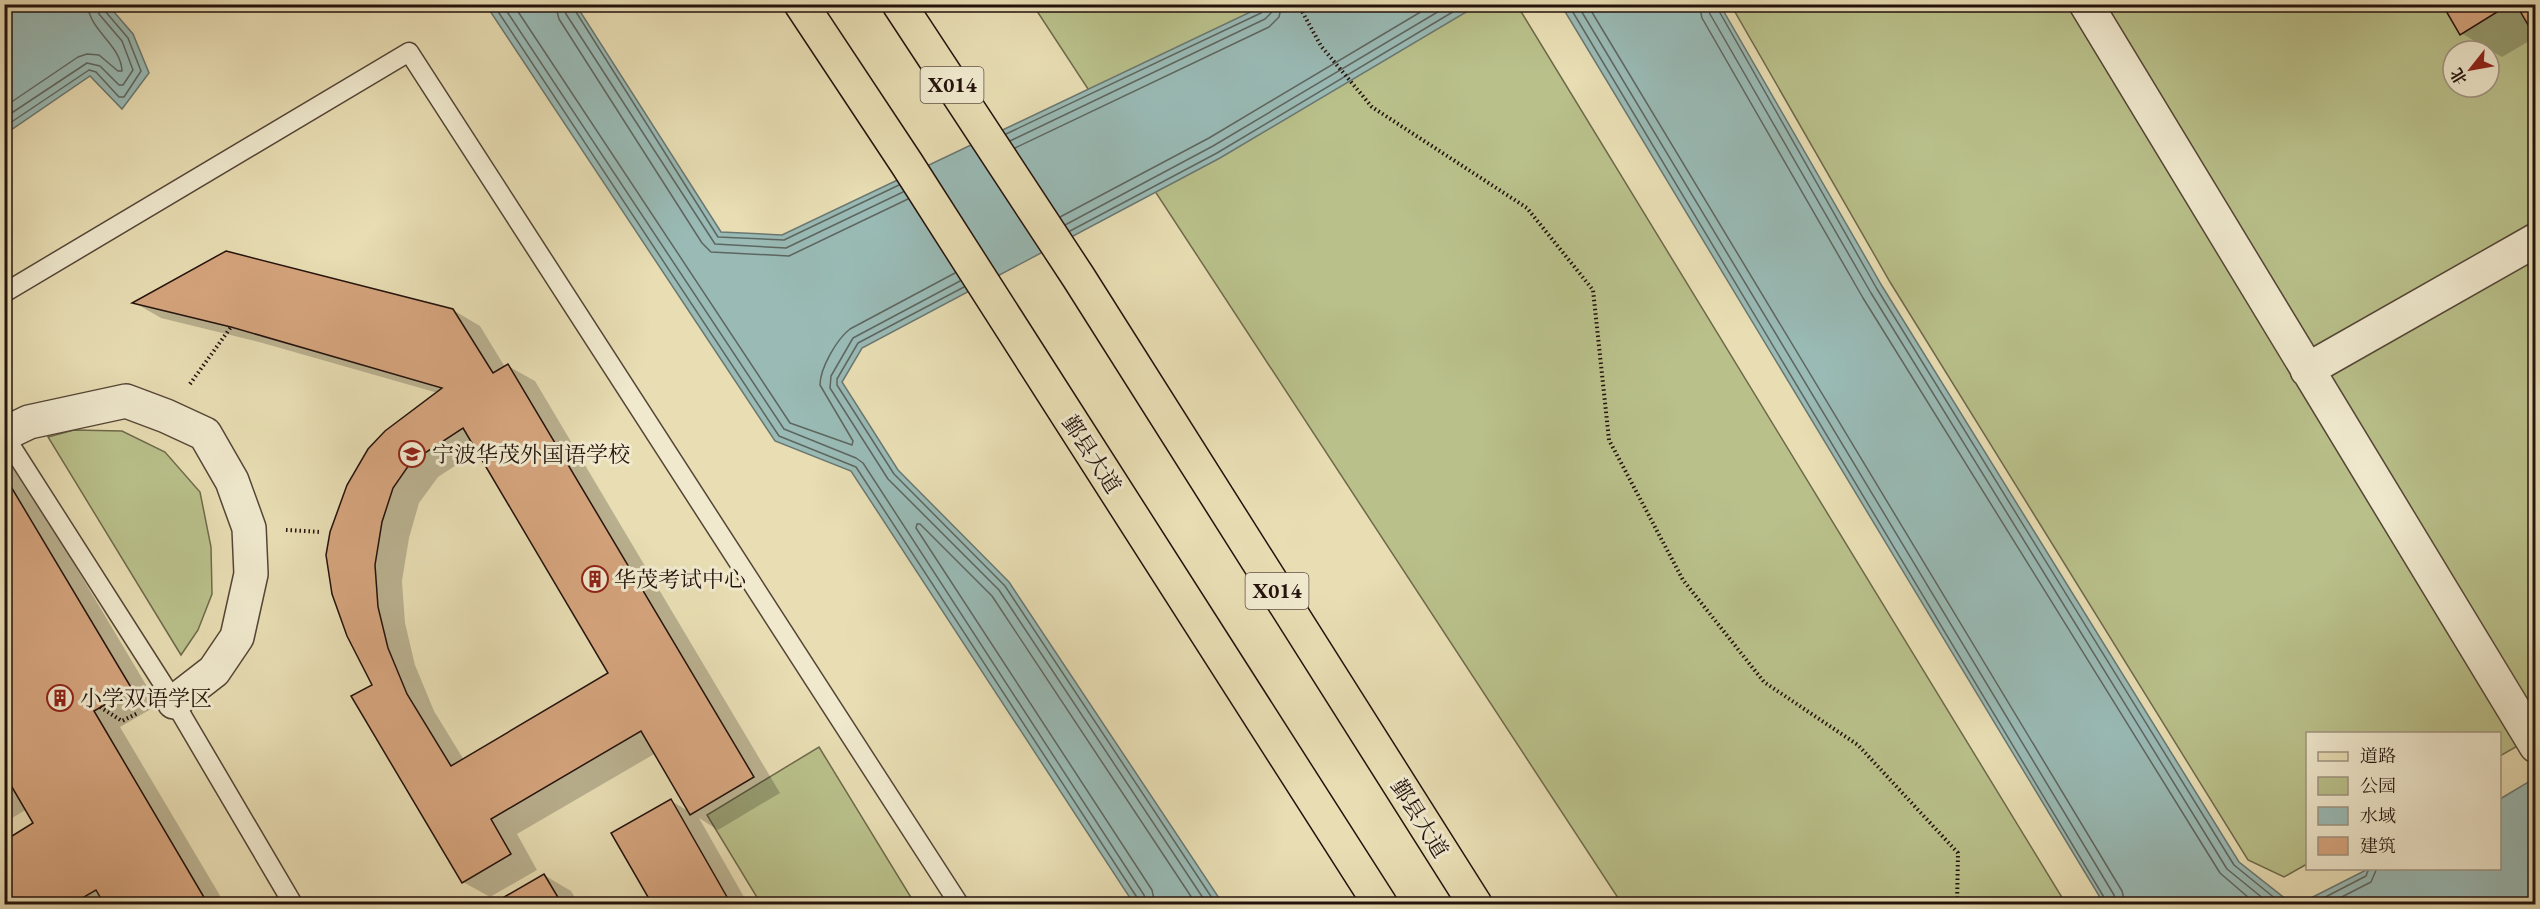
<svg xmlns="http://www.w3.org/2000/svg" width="2540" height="909" viewBox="0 0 2540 909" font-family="'EB Garamond','Noto Serif SC',serif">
<rect width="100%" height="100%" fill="#e8ddb3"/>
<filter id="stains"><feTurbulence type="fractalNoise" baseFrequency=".00333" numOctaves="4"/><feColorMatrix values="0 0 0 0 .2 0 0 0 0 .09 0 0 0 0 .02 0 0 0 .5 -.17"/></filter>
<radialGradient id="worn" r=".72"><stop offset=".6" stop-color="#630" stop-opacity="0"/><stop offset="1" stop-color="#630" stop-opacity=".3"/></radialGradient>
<path fill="#b9c08a" stroke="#6e694b" stroke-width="1.5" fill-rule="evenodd" d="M1033,5h484l549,899h-444z
M1731,5h804v731l-35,20v-22h-192l-1,130 -23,13 -36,-17 -358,-578zM2453,51h36v36h-36z
M74,430l48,1 43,21 35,40 11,55 1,47 -14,36 -17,25 -133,-218z
M819,747l96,157h-154l-54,-89z"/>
<path fill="#99bab5" stroke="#6a7771" stroke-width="1.5" d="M5,4l103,1 25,29 16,39 -27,36 -32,-33 -85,58z
M486,5h90l145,227 61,3 483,-230h213l-258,153 -358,190 -20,34 56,88 111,112 214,322h-89l-283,-433 -76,-30z
M1561,5h159l162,281 357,576 53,42h-188z
M2535,778v126h-236l69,-35 132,-1v-69z"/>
<path fill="#0003" fill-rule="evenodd" d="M2444,4h92v33l-34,20 -41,-24z
M135,303l318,7 27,16 25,41 3,-1 27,15 245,412 -62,37 -19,-12 49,86h-95l-40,-70 58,-33 19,11 -34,-59 -139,81 20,36 -47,27 -27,-15 -129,-288 104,-201 -179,-51 -98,-24zM478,451l132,223 -146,86 -30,-49 -19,-46 -10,-42 -3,-42 7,-43 10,-35 19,-26z
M4,446l154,259 -38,22 105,177h-221v-62l32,-18 -9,-15 -23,14v-145l9,-5 -9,-15z
M544,875l27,16 8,13h-84z"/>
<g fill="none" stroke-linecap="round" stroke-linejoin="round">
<path stroke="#5e6660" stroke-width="1.5" d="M493,4l286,432 77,31 282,432 1,5
M502,4l282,425 72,29 7,5 281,432 2,9
M513,4l277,419 62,22 1,-4 -33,-56c0,-17 17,-46 30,-56l105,-56
M555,4l4,15 143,224 9,9 78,4 119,-57
M564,4l2,10 149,230 71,4 117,-56
M571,4l147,233 66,3 115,-55
M1568,4l540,900
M1577,4l537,891 2,9
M1587,4l535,887 3,13
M1699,4l3,14 161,280 357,575 36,31
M1708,4l2,10 161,279 356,576 43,35
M1715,4l162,285 357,576 48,39
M4,107l74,-50 9,-3 12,1 19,16h4c-1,-27 -34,-41 -34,-67
M4,118l83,-55 13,3 19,19h4l10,-15 -11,-29 -23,-27 -2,-10
M4,127l85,-57 7,2 23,25h5l17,-26 -13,-33 -23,-27 -1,-7
M1006,134l255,-121 4,-9
M1010,141l255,-122 6,-6 2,-9
M1015,148l254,-121 10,-10 3,-13
M1060,217l149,-79 225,-134
M1065,225l148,-79 238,-142
M1070,231l147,-78 249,-149
M960,281l-107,57 -22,38 -1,12 58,91 111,111 208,314
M964,287l-106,56 -21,36v6l57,89 111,112 211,318
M1155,904l-3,-14 -236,-362 1,-4h3l72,72 204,308
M2312,904l54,-28 3,-8
M2328,904l43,-22 6,-14"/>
</g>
<path fill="#d5a47d" stroke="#23120c" stroke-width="1.5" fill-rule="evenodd" d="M2442,4h68l-50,31z
M2516,4h20v23l-5,3z
M226,251l227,58 40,64 15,-9 246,413 -64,38 -49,-84 -150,88 20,35 -49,29 -111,-187 21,-11 -25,-49 -15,-42 -6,-39 4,-23 17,-47 21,-36 17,-18 57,-43 -211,-61 -99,-24zM463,428l145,245 -157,93 -44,-72 -19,-46 -10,-41 -3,-42 7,-43 11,-34 18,-26z
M4,475l128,214 -38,22 114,193h-104l-8,-14 -24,14h-68v-63l29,-18 -21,-36 -8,5v-116l7,-4 -7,-11z
M671,799l60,105h-79l-41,-71z
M544,874l18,30h-70z"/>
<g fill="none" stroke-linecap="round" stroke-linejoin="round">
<defs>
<path id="lane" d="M4,293l405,-241 550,852
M4,435l166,260 123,209"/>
<path id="street" d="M2086,4l450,742
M2307,370l229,-130
M4,434l25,-12 97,-21 40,15 39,18 27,47 17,47 2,46 -14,63 -23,34 -40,31"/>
<path id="primary" d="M801,4l106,160 473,740
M899,4l180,274 396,626"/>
</defs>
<use href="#lane" stroke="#544536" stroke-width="21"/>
<use href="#street" stroke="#544536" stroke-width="36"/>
<use href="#primary" stroke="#23120c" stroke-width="36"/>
<path stroke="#23120c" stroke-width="4" stroke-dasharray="1.5 3" stroke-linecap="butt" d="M1298,4l23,42 51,61 155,101 66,82 16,150 74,140 81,102 94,63 100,108 -1,51
M190,384l41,-57
M286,530l35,2
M100,707l22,14 16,-8"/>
<use href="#lane" stroke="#f0e9ce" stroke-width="18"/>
<use href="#street" stroke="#f0e9ce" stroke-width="33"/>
<use href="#primary" stroke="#e8ddb3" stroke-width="33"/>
</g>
<defs>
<symbol id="school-ring" viewBox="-11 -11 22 22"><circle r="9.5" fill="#f0e9ce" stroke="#8f2418" stroke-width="1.5"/><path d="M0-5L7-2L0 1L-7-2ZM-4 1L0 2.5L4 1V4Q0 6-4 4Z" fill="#8f2418"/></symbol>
<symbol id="building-ring" viewBox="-11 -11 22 22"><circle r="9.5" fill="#f0e9ce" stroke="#8f2418" stroke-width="1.5"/><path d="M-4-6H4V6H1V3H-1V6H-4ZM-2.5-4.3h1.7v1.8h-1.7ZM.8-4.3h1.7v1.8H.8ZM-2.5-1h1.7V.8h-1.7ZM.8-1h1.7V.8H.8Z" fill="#8f2418"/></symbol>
</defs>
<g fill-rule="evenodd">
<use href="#school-ring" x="397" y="439" width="30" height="30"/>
<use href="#building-ring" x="580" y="564" width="30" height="30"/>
<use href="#building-ring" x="45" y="683" width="30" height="30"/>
</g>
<g text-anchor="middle" stroke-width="6" stroke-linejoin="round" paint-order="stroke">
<g fill="#f0e9ce" stroke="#605246" stroke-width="1.5">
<rect x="920.5" y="67" width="63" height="36" rx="4.5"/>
<rect x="1245.5" y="573" width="63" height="36" rx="4.5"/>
</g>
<g font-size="21" font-weight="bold" fill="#23120c">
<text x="952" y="92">X014</text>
<text x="1277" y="598">X014</text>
</g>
<g font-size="22" fill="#23120c" stroke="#f0e9ce" text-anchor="start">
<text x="432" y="462">宁波华茂外国语学校</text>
<text x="614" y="587">华茂考试中心</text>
<text x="80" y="706">小学双语学区</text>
</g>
<g font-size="22" fill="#23120c" stroke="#f0e9ce">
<text transform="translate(1092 454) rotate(57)" y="8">鄞县大道</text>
<text transform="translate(1420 818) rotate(58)" y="8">鄞县大道</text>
</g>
</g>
<rect width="2540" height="909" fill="none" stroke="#e8ddb3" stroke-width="24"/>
<rect x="6" y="6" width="2528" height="897" fill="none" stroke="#23120c" stroke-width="3"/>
<rect x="12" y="12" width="2516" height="885" fill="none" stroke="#23120c" stroke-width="1.5"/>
<rect x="2306" y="732" width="195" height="138" fill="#f0e9ce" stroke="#9e9380" stroke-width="1.5"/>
<rect x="2318" y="752" width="30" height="9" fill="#e8ddb3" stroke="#9e9380" stroke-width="1.5"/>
<text x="2360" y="762" font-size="18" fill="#23120c">道路</text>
<rect x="2318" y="777" width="30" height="18" fill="#b9c08a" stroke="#9e9380" stroke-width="1.5"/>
<text x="2360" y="792" font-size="18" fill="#23120c">公园</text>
<rect x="2318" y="807" width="30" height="18" fill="#99bab5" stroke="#9e9380" stroke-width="1.5"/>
<text x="2360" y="822" font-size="18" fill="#23120c">水域</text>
<rect x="2318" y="837" width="30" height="18" fill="#d5a47d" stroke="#9e9380" stroke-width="1.5"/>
<text x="2360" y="852" font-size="18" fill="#23120c">建筑</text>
<g transform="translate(2471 69) rotate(239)"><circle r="28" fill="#f0e9ce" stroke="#9e9380" stroke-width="1.5"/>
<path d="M0-4.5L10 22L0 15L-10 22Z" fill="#8f2418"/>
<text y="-9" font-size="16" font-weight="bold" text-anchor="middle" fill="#23120c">北</text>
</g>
<rect width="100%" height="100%" filter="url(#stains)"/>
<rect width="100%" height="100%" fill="url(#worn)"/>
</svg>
